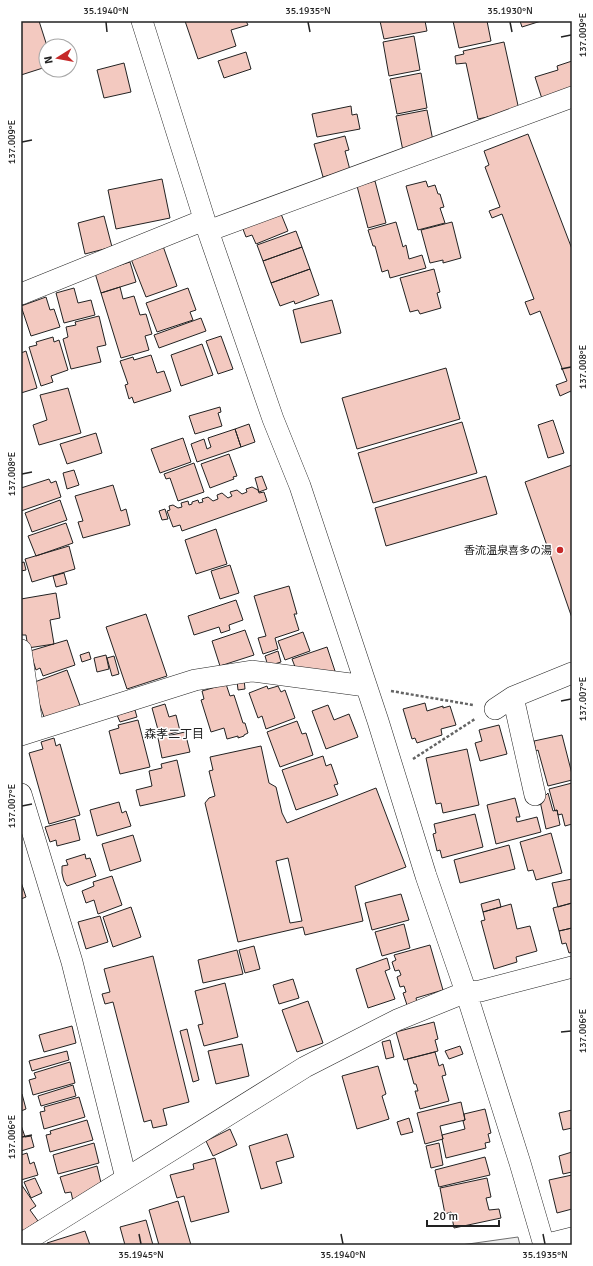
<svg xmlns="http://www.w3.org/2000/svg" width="593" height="1266" viewBox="0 0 593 1266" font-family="Signika,'Noto Sans JP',sans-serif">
<defs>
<pattern id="park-tufts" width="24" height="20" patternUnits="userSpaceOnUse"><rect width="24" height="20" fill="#eee"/><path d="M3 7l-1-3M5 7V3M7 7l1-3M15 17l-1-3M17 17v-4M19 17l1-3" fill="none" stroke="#ccc"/></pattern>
</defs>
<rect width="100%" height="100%" fill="#fff"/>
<path fill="url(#park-tufts)" stroke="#6f6f6f" d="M518,1237l2,8h-59z"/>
<path fill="#f3c9c0" stroke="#222" fill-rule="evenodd" d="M21,21h18l8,25 -1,21 -25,8z
M185,21h61l2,4 -17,5 5,16 -38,13z
M380,21h45l2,10 -43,8z
M453,21h34l4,20 -32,7z
M520,21h21l-19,6z
M414,36l6,34 -31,6 -6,-34z
M504,42l15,68 -41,9 -12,-56 -10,1 -1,-8 9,-2 -1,-3z
M246,52l5,17 -27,9 -6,-17z
M572,61v28l-29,13 -8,-25 23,-7 -1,-4z
M124,63l7,29 -27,6 -7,-28z
M421,73l6,35 -30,6 -7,-35z
M351,106l1,9 5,-1 3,15 -43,8 -5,-23z
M427,110l6,31 -30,10 -7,-35z
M528,134l44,115v146l-1,-4 -11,5 -4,-11 11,-4 -27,-70 -10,4 -5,-13 9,-3 -32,-85 -10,4 -3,-7 11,-4 -15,-40 4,-2 -5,-14z
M345,136l4,14 -4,1 5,19 -27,7 -9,-33z
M162,179l8,39 -54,11 -8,-39z
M375,181l11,42 -18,5 -11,-42z
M426,181l2,6 7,-2 3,9h2l4,13 -4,1 5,15 -27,7 -12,-44z
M279,209l9,22 -32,13 -4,-9 -6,2 -5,-13z
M104,216l8,31 -27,7 -7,-31z
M396,222l7,25 3,-2 3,14 13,-4 4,13 -36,10 -2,-8 -6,2 -7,-26h-2l-5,-16z
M452,222l9,36 -18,5v-3l-13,3 -9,-33z
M296,231l6,16 -39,14 -6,-16z
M163,246l14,40 -31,11 -15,-38z
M302,247l8,22 -39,14 -8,-22z
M130,262l6,20 -35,11 -6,-20z
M310,269l9,26 -24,9 -1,-3 -14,5 -9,-23z
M434,269l6,23 -3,1 4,15 -21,6 -2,-4 -8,2 -10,-34z
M120,287l3,12 11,-3 6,19 6,-1 6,20 -7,2 4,14 -28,8 -20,-65z
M74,288l4,15 13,-3 4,15 -31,8 -8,-30z
M188,288l8,22 -6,2 3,8 -36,12 -11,-29z
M46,297l4,13 4,-1 6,18 -29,9 -10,-30z
M332,300l9,33 -40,10 -8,-33z
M99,316l7,29 -9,2 4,15 -30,7 -8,-30 5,-2 -2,-10 10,-2 -1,-3z
M201,318l5,13 -47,17 -5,-13z
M221,336l12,33 -15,5 -12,-33z
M53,337l1,5 5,-2 9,30 -17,6 2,6 -12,4 -12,-39 8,-2 -1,-3z
M202,344l11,31 -32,11 -10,-31z
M26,351l11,37 -16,5v-40z
M151,355l6,18 7,-2 7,20 -37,12 -2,-6 -3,2 -4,-14 3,-1 -8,-23 13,-4 1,3z
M446,368l14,51 -103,30 -15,-51z
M68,388l13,45 -42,12 -6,-20 14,-5 -7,-25z
M220,407l1,5 -3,1 4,13 -27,8 -6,-18z
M553,420l11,33 -16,5 -10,-33z
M462,422l15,51 -104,30 -15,-50z
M249,424l6,18 -14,5 -6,-18z
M235,429l6,18 -44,15 -6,-18 13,-5 3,10 4,-2 -3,-9z
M96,433l6,20 -35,11 -7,-20z
M183,438l8,24 -31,11 -9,-24z
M229,454l8,22 -4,1 1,2 -24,9 -9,-24z
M194,463l10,29 -26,9 -8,-23 -4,1 -2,-5z
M572,465v153l-47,-136z
M74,470l5,15 -12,4 -4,-16z
M262,476l5,13 -8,3 -4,-14z
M486,476l11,38 -111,32 -11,-38z
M49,479l2,4 5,-2 5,16 -40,14v-23z
M113,485l8,26 5,-2 4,16 -47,13 -5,-16 5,-1 -8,-25z
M252,487l6,3 1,3 5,-1 3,9 -85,30 -2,-6 -7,2 -6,-16 3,-1 -1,-4 4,-1 5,3 4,-1 -1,-4 7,-2 1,4 3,-1v-2l6,-2 1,3 4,-1 -1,-3 6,-2 5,4 5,-2 -1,-4 5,-2 6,5 4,-2 -2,-4 7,-2 5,4 5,-2 -1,-3z
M60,500l7,20 -35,12 -7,-19z
M165,509l3,10 -6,1 -3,-9z
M66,523l7,20 -37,13 -8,-20z
M216,529l11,35 -31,10 -11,-34z
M69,546l6,23 -43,13 -7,-23z
M24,562l2,8 -5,1v-8z
M230,565l9,28 -19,6 -9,-28z
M64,573l3,11 -11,3 -3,-11z
M289,586l8,28h-3l5,16 -24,8 3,11 -15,5 -5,-16 8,-2 -12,-40z
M56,593l4,25 -10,2 4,24 -26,4 -2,-13h-4l-1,-6v-30z
M236,600l7,20 -14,5 1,5 -9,3 -2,-6 -25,8 -6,-19z
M146,614l21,62 -40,13 -21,-62z
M245,630l9,25 -34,11 -8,-25z
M303,632l7,19 -25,9 -7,-19z
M67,640l8,25 -32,11 -3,-8 -4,2 -6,-19z
M327,647l10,30 -40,-5 -5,-13z
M278,651l3,11 -13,4 -3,-10z
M89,652l2,7 -9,3 -2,-7z
M106,655l3,14 -12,3 -3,-14z
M114,656l5,18 -7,2 -5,-18z
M67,670l15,41 -38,6 -12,-34z
M244,679l1,10 -7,1 -1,-9z
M226,684l4,12 4,-1 9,28h2l3,10 -4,2v1l-6,2v-2l-11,3 -3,-11 -13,4 -10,-32 3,-1 -2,-8z
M267,686l1,3 10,-3 3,6 4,-2 10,28 -29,11 -4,-13 -4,2 -9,-25z
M425,703l2,8 16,-5v2l7,-2 6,19 -15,4 1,6 -25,8 -2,-5 -3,1 -9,-30z
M165,704l4,13 7,-2 4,16 -20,6 -8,-29z
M328,705l6,15 15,-6 9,23 -32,12 -14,-38z
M135,710l2,7 -17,5 -3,-7z
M138,720l12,47 -30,7 -11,-43 10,-3 -1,-3z
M297,721l5,13 4,-1 7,22 -33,12 -13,-35z
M499,725l8,29 -27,7 -5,-18 7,-2 -3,-11z
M185,732l5,20 -28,6 -4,-20z
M562,735l10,39v6l-24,6 -10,-36 -2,1 -2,-10z
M54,738l2,8 4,-2 20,71 -31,9 -20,-71 14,-4 -2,-7z
M261,746l8,37 7,4 6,26 5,10 89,-35 30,79 -51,19 8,35 -58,14 -2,-8 -65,15 -33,-139 4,-5 6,-2 -6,-25 4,-1 -3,-13zM288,858l14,63 -12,2 -14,-62z
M467,749l12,56 -36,8 -2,-10 -5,1 -10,-46z
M323,756l3,10 5,-2 7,20 -4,1 4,10 -42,15 -14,-40z
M177,760l8,36 -45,10 -4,-16 16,-4 -3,-15 13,-3 -1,-4z
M572,783v41l-7,2 -3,-12 -4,1 -1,-5 -2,1 -6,-22z
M548,793l5,18 4,-1 3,15 -14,4 -6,-28z
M515,798l5,19h-4l1,5 20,-5 4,15 -45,12 -9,-39z
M119,802l3,11 4,-2 5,15 -34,10 -7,-26z
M475,814l8,33 -41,11 -2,-8 -3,1 -4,-17 3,-1 -2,-9z
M75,819l5,21 -23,6 -1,-6 -6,2 -5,-15z
M551,833l11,40 -26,7 -3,-10 -5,1 -8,-29z
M133,835l8,26 -31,10 -8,-27z
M509,845l6,24 -55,14 -6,-23z
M85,854l1,5 4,-1 6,18 -29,10 -3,-5 -2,-8v-7l6,-1 -2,-5z
M112,876l10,29 -24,9 -4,-14 -8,3 -4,-12 12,-5 -1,-4z
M572,879v24l-14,4 -6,-24z
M21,882l5,15 -5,2z
M401,894l8,26 -37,10 -7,-27z
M499,899l2,8 -18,5 -2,-8z
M572,903v25l-13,3 -6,-23z
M511,904l6,25 13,-3 7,25 -21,6 1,5 -23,7 -13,-48 4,-1 -2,-8z
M131,907l10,30 -28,10 -10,-30z
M100,916l8,26 -22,7 -8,-27z
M404,924l6,24 -28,8 -7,-24z
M572,928v24l-3,1 -3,-10 -4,1 -3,-13z
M430,945l13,45 -27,8 1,4 -10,3 -4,-12 3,-1 -2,-6 -4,1 -3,-10 4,-2 -2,-5 -4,1 -3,-9 4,-2 -2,-5z
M254,946l6,23 -15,4 -6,-23z
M237,950l6,24 -40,9 -5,-23z
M153,956l36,146 -26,7 4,16 -14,3 -2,-8 -7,2 -31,-120 -8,2 -3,-10 8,-2 -6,-23z
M387,958l3,11 -5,2 10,28 -27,9 -12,-39z
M293,979l6,19 -20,6 -6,-19z
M225,983l13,54 -34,9 -6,-21 5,-1 -8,-33z
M308,1001l15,42 -26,9 -15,-42z
M434,1022l4,17 -3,1 3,11 -34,9 -8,-28z
M72,1026l4,17 -32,9 -5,-17z
M187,1029l12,51 -6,2 -13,-51z
M390,1040l4,17 -8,2 -4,-17z
M242,1044l7,32 -33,8 -8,-33z
M460,1046l3,8 -14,5 -4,-8z
M67,1051l2,9 -37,11 -3,-10z
M435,1052l4,14 4,-2 3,11 -4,1 7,25 -29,8 -5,-18h3l-2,-7h-2l-7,-25z
M70,1062l5,21 -42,12 -4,-15 7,-2 -2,-5z
M378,1066l8,28 -4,2 7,23 -32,10 -15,-53z
M73,1085l3,11 -35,10 -3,-10z
M21,1094h1l4,15 -5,2z
M79,1097l6,20 -41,12 -4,-17 5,-1 -1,-4z
M461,1102l4,18 -25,6 3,13 -18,5 -8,-31z
M485,1109l6,24 -3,1 2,8 -5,1 1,5 -40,10 -4,-19h1l-1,-4 23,-6 -2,-8 2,-1 -1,-6z
M572,1110v18l-9,2 -4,-17z
M409,1118l4,14 -12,3 -4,-13z
M87,1120l6,20 -43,12 -4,-17 5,-1 -1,-3z
M21,1125l4,12 6,-1 3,11 -13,4z
M230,1129l7,16 -24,11 -7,-15z
M287,1134l7,23 -18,5 6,21 -21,6 -12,-43z
M94,1143l5,20 -41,11 -5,-19z
M439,1143l4,22 -12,3 -5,-22z
M572,1152v20l-9,2 -4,-18z
M27,1153l3,11 4,-2 4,13 -17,5v-25z
M485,1157l5,18 -51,12 -4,-17z
M215,1158l14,54 -38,10 -7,-26 -7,2 -7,-23 24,-6 -1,-5z
M97,1166l5,21 -17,5 2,5 -14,4 -2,-9 -6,1 -5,-16z
M572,1175v34l-15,4 -8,-33z
M35,1178l7,15 -11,5 -7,-16z
M487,1178l4,19 -5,1 3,12 10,-1 2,9 -47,10 -3,-16 -6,2 -5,-26z
M21,1184l15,22 -6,4 8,11 -15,10 -2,-3z
M178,1201l13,44h-32l-10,-35z
M146,1220l7,25h-28l-5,-18z
M85,1231l5,14h-43v-2z"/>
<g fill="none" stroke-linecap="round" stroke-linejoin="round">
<defs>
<path id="minor" d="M142,21l66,210 65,188 27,67 78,235 48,155 40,116 54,171 24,82
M208,231l364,-134
M21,294l183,-74
M21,650l12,81
M513,697l22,98
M495,709l18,-12 59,-24
M21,735l174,-55 57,-9 114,15
M21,794l51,168 54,216
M21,1244l284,-177 92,-47 69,-28 14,-1 92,-24
M544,1245l28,-7"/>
</defs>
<use href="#minor" stroke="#222" stroke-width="22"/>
<path stroke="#646464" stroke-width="2.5" stroke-dasharray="3 2" stroke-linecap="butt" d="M391,691l82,14
M413,759l62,-40"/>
<use href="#minor" stroke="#fff" stroke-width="21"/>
</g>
<path fill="none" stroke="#222" stroke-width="1.5" d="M106,22l1,10M308,22l2,10M510,22l2,10M561,37l10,-2M22,142l10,-2M561,369l10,-2M22,474l10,-2M561,701l10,-2M22,806l10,-2M561,1032l10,-1M22,1137l10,-2M139,1234l2,10M341,1234l2,10M543,1234l2,10"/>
<circle fill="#c62828" stroke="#fff" stroke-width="1.5" cx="560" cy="550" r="4"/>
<g text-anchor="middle" stroke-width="3" stroke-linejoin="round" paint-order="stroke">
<g font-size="11" fill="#222" stroke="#fff" text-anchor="end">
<text x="552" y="554">香流温泉喜多の湯</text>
</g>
<g font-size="12" fill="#222" stroke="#fff">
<text x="174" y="738">森孝二丁目</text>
</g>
</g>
<rect width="593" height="1266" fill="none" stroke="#ffffff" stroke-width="44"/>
<g transform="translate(58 58) rotate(259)"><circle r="19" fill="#ffffff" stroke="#a7a7a7"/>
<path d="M0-3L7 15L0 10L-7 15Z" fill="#c62828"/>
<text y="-6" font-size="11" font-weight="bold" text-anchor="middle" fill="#222222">N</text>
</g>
<path d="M427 1220v6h72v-6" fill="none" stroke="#222222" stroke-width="2"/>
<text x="433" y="1220" font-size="12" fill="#222222" stroke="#ffffff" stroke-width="3" paint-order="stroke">20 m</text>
<rect x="22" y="22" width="549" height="1222" fill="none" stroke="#222" stroke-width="1.5"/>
<g font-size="10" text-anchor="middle" fill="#222">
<text x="106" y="14">35.1940°N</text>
<text x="308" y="14">35.1935°N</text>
<text x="510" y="14">35.1930°N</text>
<text transform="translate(582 35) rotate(-90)" y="4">137.009°E</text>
<text transform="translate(11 142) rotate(-90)" y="4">137.009°E</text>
<text transform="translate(582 367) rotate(-90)" y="4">137.008°E</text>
<text transform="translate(11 474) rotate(-90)" y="4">137.008°E</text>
<text transform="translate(582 699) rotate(-90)" y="4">137.007°E</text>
<text transform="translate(11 806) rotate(-90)" y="4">137.007°E</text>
<text transform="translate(582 1031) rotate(-90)" y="4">137.006°E</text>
<text transform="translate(11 1137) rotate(-90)" y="4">137.006°E</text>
<text x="141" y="1258">35.1945°N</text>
<text x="343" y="1258">35.1940°N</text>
<text x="545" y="1258">35.1935°N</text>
</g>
</svg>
